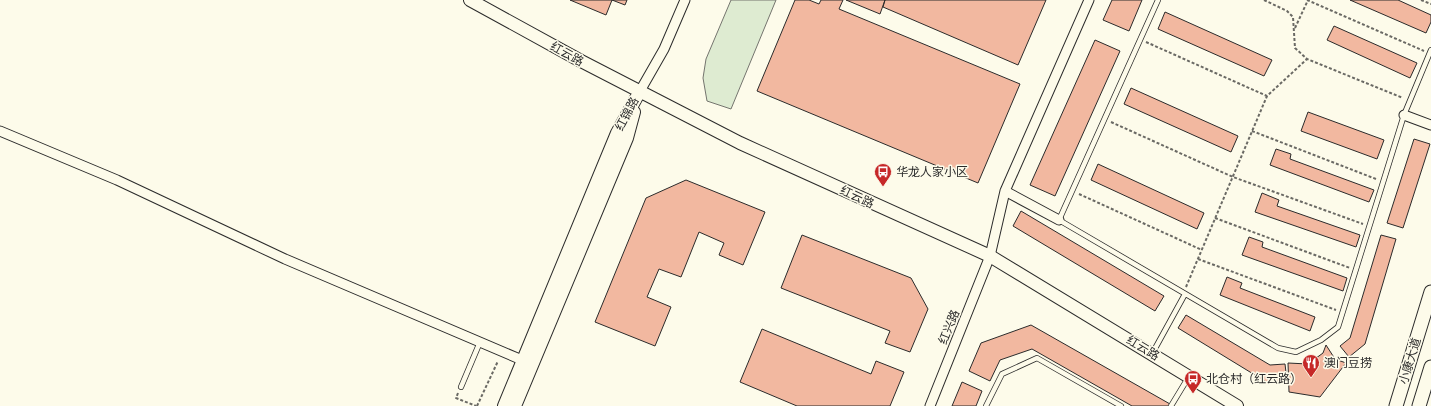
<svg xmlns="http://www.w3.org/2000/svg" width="1431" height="406" viewBox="0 0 1431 406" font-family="'Public Sans','Noto Sans SC',sans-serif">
<rect width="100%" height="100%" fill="#fdfbea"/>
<path fill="#deebd1" stroke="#74746e" d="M731,0h45l-45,109 -24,-8 -4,-23 3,-19z"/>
<path fill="#f2b8a0" stroke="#2b2b2b" d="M570,0h57l-2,5 -13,-5 -6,15z
M795,0h14l10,4 2,-4h22l-4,9 181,75 -42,99 -221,-92z
M846,0h39l-5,14z
M885,0h161l-28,65 -135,-58z
M1112,0h30l-13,31 -26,-11z
M1350,0h48l33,15v7l-5,11z
M1165,12l107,48 -8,16 -106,-47z
M1334,26l83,37 -7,15 -83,-38z
M1095,40l25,11 -65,145 -25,-11z
M1131,88l107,48 -7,16 -107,-48z
M1308,112l76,28 -7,19 -76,-28z
M1414,139l16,5 -27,84 -16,-5z
M1276,149l15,5 -1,5 84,31 -5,12 -99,-37z
M1098,164l106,49 -7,16 -106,-49z
M686,180l79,32 -22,53 -24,-10 5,-12 -25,-11 -18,45 -22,-8 -12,28 24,10 -16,39 -60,-24 51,-124z
M1262,193l17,7 -2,6 83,29 -4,12 -101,-35z
M1021,211l143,85 -9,15 -142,-85z
M802,235l109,43 17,31 -18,43 -25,-9 5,-12 -109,-43z
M1381,235l15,4 -31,105 -16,13 -9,-11 10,-8z
M1249,237l14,5 -1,5 85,31 -4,13 -101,-36z
M1227,277l15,6 -2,5 75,29 -5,14 -90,-36z
M1186,315l84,50 15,-1 2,17 -19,2 -90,-55z
M1031,325l139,79 -2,2h-36l-100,-57 -32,11 -10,21 -21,-10 12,-28z
M762,329l109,45 5,-13 28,11 -14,34h-93l-57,-24z
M1326,345l9,14 11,4 -26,34 -31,-5 -1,-29 20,1 15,-11z
M962,382l20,9 -6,15h-24z"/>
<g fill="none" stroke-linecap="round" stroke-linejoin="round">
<defs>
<path id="service" d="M1158,0l-99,220 219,128 18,4 25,-12 17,-13 66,-212 27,-65
M1152,354l33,-60
M461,387l19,-45
M986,406l16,-32 35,-16 84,48
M1171,406l17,-28"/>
<path id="minor" d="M640,91l24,-42 21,-49
M1404,115l27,10
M0,131l117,49 168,79 237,101
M1005,191l54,29
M930,406l60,-150 15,-65 84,-191"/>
<path id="tertiary" d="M470,0l111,61 159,82 250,113 247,150
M504,406l113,-273 23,-42
M515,406l112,-268 7,-26"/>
<path id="secondary" d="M1396,406l35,-114
M1419,406l12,-39"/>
</defs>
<use href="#service" stroke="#2b2b2b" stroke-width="6"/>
<use href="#minor" stroke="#2b2b2b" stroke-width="11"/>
<use href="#tertiary" stroke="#2b2b2b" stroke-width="14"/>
<use href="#secondary" stroke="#2b2b2b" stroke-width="15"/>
<path stroke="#6a6964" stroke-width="2" stroke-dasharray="3 2" stroke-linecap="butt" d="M1264,0l23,11 6,6 2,31 12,11 96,39
M1307,0l117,51
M1421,0l10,4
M1295,28l13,-28
M1146,42l121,54
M1111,122l122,55 130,47
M1252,131l124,48
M1079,194l123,56
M1215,218l135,50
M1198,259l138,51
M1186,287l81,-191 40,-37
M458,393l-2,5 20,8
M477,406l21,-45"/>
<use href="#service" stroke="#fdfbea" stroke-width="4.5"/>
<use href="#minor" stroke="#fdfbea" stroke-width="9"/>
<use href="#tertiary" stroke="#fdfbea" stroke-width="12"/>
<use href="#secondary" stroke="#fdfbea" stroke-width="13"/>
</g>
<defs>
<symbol id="bus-pin" viewBox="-11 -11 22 30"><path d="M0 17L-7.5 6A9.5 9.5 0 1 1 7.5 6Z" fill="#c62828" stroke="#fdfbea"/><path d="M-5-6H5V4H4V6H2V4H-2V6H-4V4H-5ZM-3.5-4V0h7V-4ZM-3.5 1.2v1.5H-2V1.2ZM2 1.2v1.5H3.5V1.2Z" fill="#fff"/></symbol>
<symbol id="restaurant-pin" viewBox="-11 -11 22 30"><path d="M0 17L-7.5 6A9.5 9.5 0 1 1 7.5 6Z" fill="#c62828" stroke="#fdfbea"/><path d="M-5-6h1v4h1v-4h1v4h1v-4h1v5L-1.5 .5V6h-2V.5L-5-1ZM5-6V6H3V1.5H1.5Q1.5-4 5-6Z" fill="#fff"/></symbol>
</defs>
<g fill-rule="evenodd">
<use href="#bus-pin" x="873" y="162" width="20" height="27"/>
<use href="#restaurant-pin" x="1301" y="353" width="20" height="27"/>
<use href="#bus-pin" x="1183" y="369" width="20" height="27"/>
</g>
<g text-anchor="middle" stroke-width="3" stroke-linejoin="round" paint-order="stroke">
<g font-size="12" fill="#2b2b2b" stroke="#fdfbea">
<text transform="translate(567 54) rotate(29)" y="4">红云路</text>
<text transform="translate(627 114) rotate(-62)" y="4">红锦路</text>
<text transform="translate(857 197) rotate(25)" y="4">红云路</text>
<text transform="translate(949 327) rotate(-68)" y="4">红兴路</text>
<text transform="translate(1143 348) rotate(31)" y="4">红云路</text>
<text transform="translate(1410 361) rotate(-73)" y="4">小康大道</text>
</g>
<g font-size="12" fill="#2b2b2b" stroke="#fdfbea" text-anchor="start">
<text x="896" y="176">华龙人家小区</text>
<text x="1324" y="367">澳门豆捞</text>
<text x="1206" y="383">北仓村（红云路）</text>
</g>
</g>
</svg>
